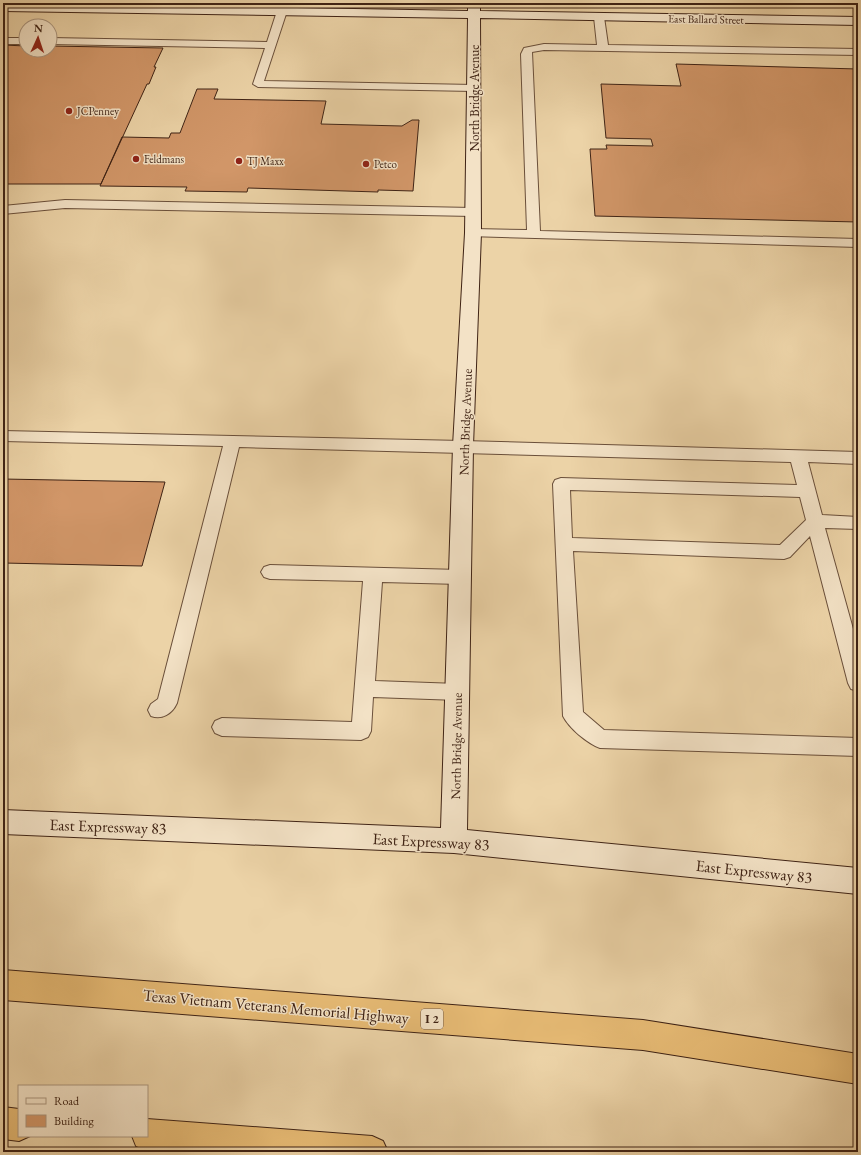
<svg xmlns="http://www.w3.org/2000/svg" width="861" height="1155" viewBox="0 0 861 1155" font-family="'EB Garamond',serif">
<rect width="100%" height="100%" fill="#ecd3a7"/>
<filter id="stains"><feTurbulence type="fractalNoise" baseFrequency=".005" numOctaves="4"/><feColorMatrix values="0 0 0 0 .2 0 0 0 0 .09 0 0 0 0 .02 0 0 0 .5 -.17"/></filter>
<radialGradient id="worn" r=".72"><stop offset=".6" stop-color="#630" stop-opacity="0"/><stop offset="1" stop-color="#630" stop-opacity=".3"/></radialGradient>
<path fill="#d19668" stroke="#3f2315" d="M3,45l23,1v4h24v-4l113,2 -9,19h2l-7,17h-2l-46,100h-94l-4,7z
M676,64l182,5v153l-263,-6 -5,-67h17l-1,-4 47,1 -2,-7 -45,-1 -5,-54 80,2z
M197,89h21l-4,10 112,2 -5,23 81,2 10,-6h7l-6,71 -35,-1v2l-130,-4 -1,4 -62,-1 2,-4 -87,-1 22,-49 47,1 2,-5h9z
M3,479l162,3 -23,84 -139,-3z"/>
<g fill="none" stroke-linecap="round" stroke-linejoin="round">
<defs>
<path id="lane" d="M282,8l5,3 -23,70 210,4 5,3 -5,3 -216,-4 -5,-3 12,-36 -215,-4v-6l217,4 10,-31z
M599,14l5,3 4,28 250,4v6l-314,-5 -12,2 8,179 318,8v8l-390,-11 -2,-3 2,-3 5,-1 54,1 -6,-176 3,-6 20,-4 53,1 -3,-28z
M3,38h23v6h-23z
M65,200l408,8 6,4 -6,4 -408,-8 -62,6v-8z
M3,431l460,10 395,11v12l-50,-2 14,53 36,2v12l-33,-1 33,119v44l-7,-2 -3,-6 -38,-147 -20,21 -6,2 -211,-8 10,161 21,18 254,8v18l-258,-8c-13,-5 -31,-20 -37,-32l-10,-232 2,-4 6,-2 236,7 -6,-23 -552,-15 -62,256c-5,11 -15,17 -26,13l-3,-6 3,-6 7,-5 65,-253 -220,-5zM570,490l230,7 6,23 -26,25 -208,-7z
M270,565l190,5 6,2 3,5 -3,5 -6,2 -78,-2 -7,99 83,3 7,2 3,6 -3,6 -7,2 -85,-3 -2,34 -3,6 -7,3 -139,-4 -7,-3 -3,-6 3,-6 7,-3 130,4 11,-141 -93,-2 -6,-2 -3,-5 3,-5z"/>
<path id="secondary" d="M3,3l465,8v-8h12v8l378,6v8l-378,-7 1,215 -8,213 -6,384 391,38v26l-404,-41 -451,-19v-24l438,18 12,-382 12,-213 3,-215 -465,-7z"/>
<path id="highway" d="M3,970l640,50 215,34v30l-215,-34 -640,-50z
M3,1107l16,2v27h11l-11,5 -16,-2z
M147,1119l225,17 11,5 5,11 -241,-1 -11,-5 -4,-10h15z"/>
</defs>
<use href="#lane" stroke="#6a4f3a" stroke-width="2"/>
<use href="#secondary" stroke="#3f2315" stroke-width="2"/>
<use href="#highway" stroke="#3f2315" stroke-width="2"/>
<use href="#lane" fill="#f3e2c6" fill-rule="evenodd"/>
<use href="#secondary" fill="#f3e2c6" fill-rule="evenodd"/>
<use href="#highway" fill="#e6ba74" fill-rule="evenodd"/>
</g>
<g fill="#8f2418" stroke="#f3e2c6" stroke-width="1.5">
<circle cx="69" cy="111" r="4"/>
<circle cx="136" cy="159" r="4"/>
<circle cx="239" cy="161" r="4"/>
<circle cx="366" cy="164" r="4"/>
</g>
<g text-anchor="middle" stroke-width="3" stroke-linejoin="round" paint-order="stroke">
<g font-size="11" fill="#3f2315" stroke="#f3e2c6">
<text transform="translate(706 19) rotate(1)" y="4">East Ballard Street</text>
</g>
<g font-size="11" fill="#3f2315" stroke="#f3e2c6" text-anchor="start">
<text x="77" y="115">JCPenney</text>
<text x="144" y="163">Feldmans</text>
<text x="247" y="165">TJ Maxx</text>
<text x="374" y="168">Petco</text>
</g>
<rect fill="#f3e2c6" stroke="#755c4a" stroke-width="1" x="421" y="1009" width="22" height="20" rx="3"/>
<g font-size="12" font-weight="bold" fill="#3f2315">
<text x="432" y="1023">I 2</text>
</g>
<g font-size="13" fill="#3f2315" stroke="#f3e2c6">
<text transform="translate(474 98) rotate(-90)" y="5">North Bridge Avenue</text>
<text transform="translate(465 422) rotate(-88)" y="5">North Bridge Avenue</text>
<text transform="translate(456 746) rotate(-89)" y="5">North Bridge Avenue</text>
</g>
<g font-size="16" fill="#3f2315" stroke="#f3e2c6">
<text transform="translate(108 826) rotate(2)" y="6">East Expressway 83</text>
<text transform="translate(431 841) rotate(3)" y="6">East Expressway 83</text>
<text transform="translate(754 871) rotate(6)" y="6">East Expressway 83</text>
<text transform="translate(276 1006) rotate(5)" y="6">Texas Vietnam Veterans Memorial Highway</text>
</g>
</g>
<rect width="861" height="1155" fill="none" stroke="#ecd3a7" stroke-width="16"/>
<rect x="4" y="4" width="853" height="1147" fill="none" stroke="#3f2315" stroke-width="2"/>
<rect x="8" y="8" width="845" height="1139" fill="none" stroke="#3f2315"/>
<rect x="18" y="1085" width="130" height="52" fill="#f3e2c6" stroke="#ab967f"/>
<rect x="26" y="1098" width="20" height="6" fill="#f3e2c6" stroke="#ab967f"/>
<text x="54" y="1105" font-size="12" fill="#3f2315">Road</text>
<rect x="26" y="1115" width="20" height="12" fill="#d19668" stroke="#ab967f"/>
<text x="54" y="1125" font-size="12" fill="#3f2315">Building</text>
<g transform="translate(38 38) rotate(3)"><circle r="19" fill="#f3e2c6" stroke="#ab967f"/>
<path d="M0-3L7 15L0 10L-7 15Z" fill="#8f2418"/>
<text y="-6" font-size="11" font-weight="bold" text-anchor="middle" fill="#3f2315">N</text>
</g>
<rect width="100%" height="100%" filter="url(#stains)"/>
<rect width="100%" height="100%" fill="url(#worn)"/>
</svg>
